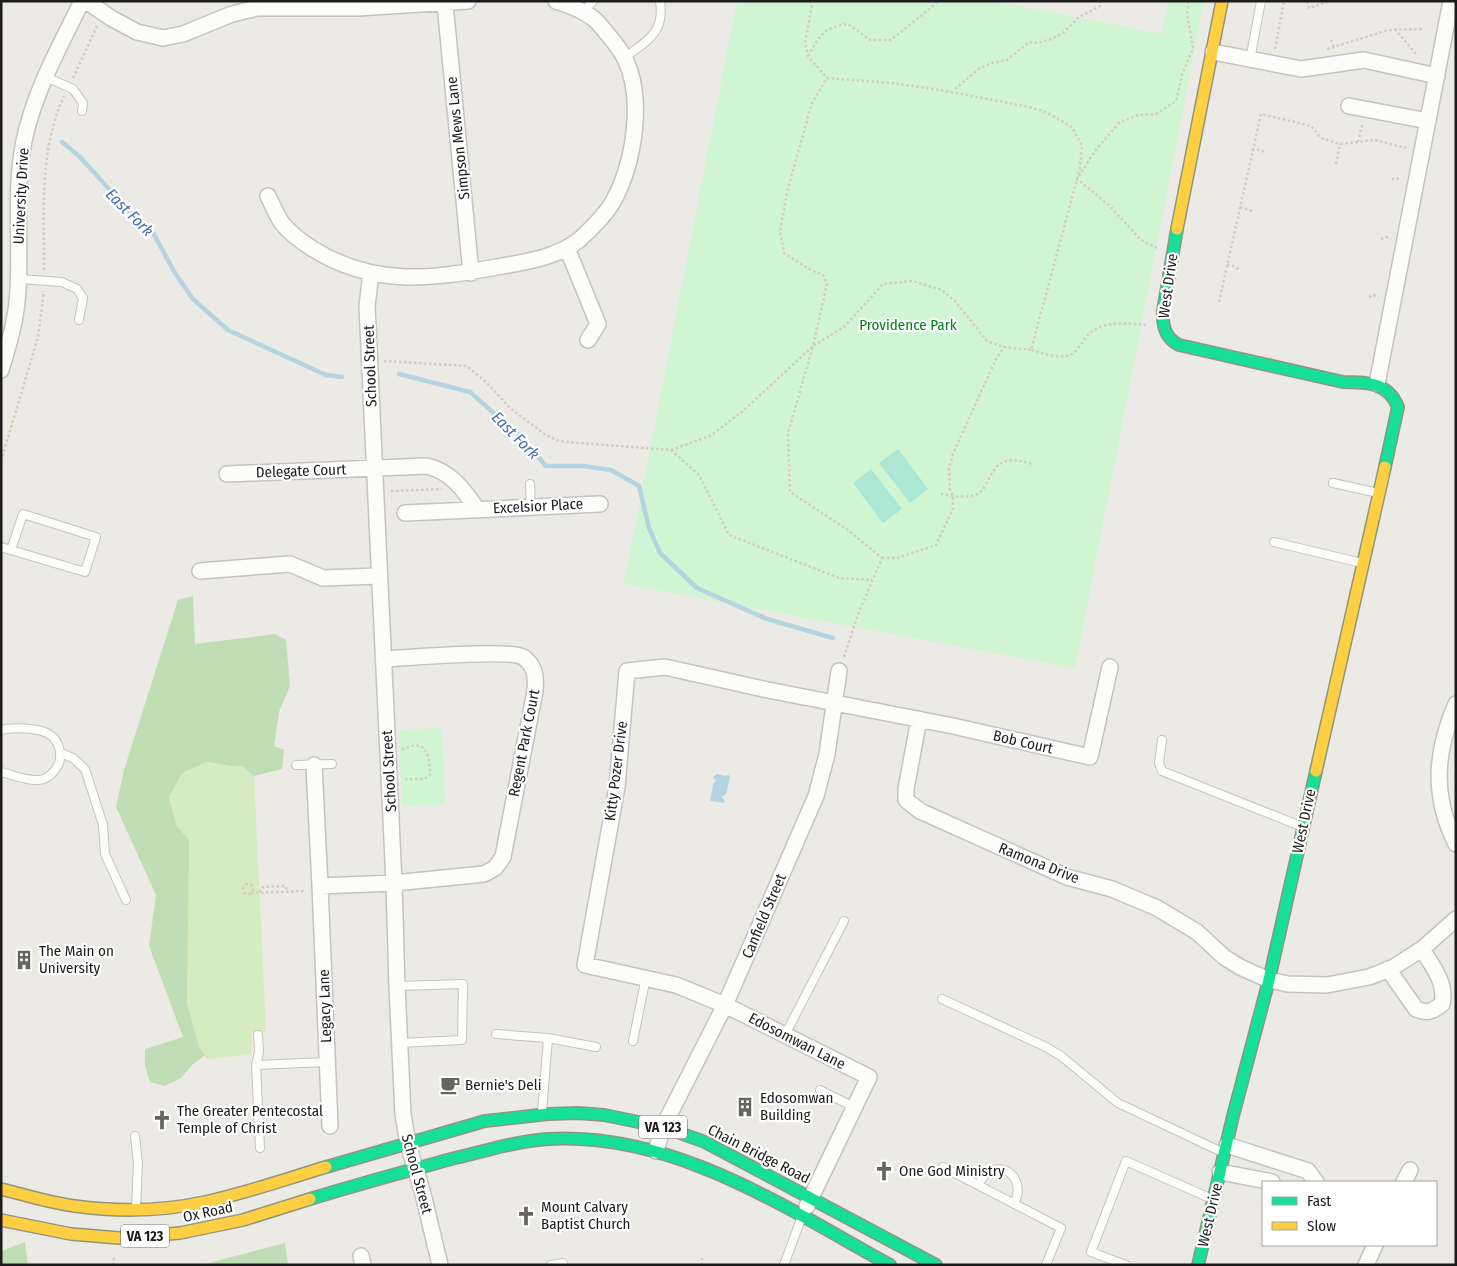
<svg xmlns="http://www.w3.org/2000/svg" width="1457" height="1266" viewBox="0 0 1457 1266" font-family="'Fira Sans Condensed',sans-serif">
<rect width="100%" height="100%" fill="#eceae4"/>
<path fill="#d4ecbf" d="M206,762l25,4h11l12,10 12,256 -14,1 -1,21 -44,5 -8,-12 -12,-44v-74l-10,-102 -8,-30 13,-24z"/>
<path fill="#c1ddb6" d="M193,596l2,48 80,-10 11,6 4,46 -11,26 -5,34 10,4 -2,19 -28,7 -12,-10h-11l-25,-4 -24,11 -13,24 8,30 12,12 -2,164 12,44 6,8 -13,10 -11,13 -16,8 -15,-4 -5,-16v-17l38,-12 -34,-91 7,-51 -40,-88 8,-37 54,-170z
M25,1242l3,23h-27v-14z
M285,1243l3,22h-87z"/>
<path fill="#cff5d2" d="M737,1h256l169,33 6,-33h36l-129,667 -451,-84z
M442,728l3,76 -43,2 -3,-76z"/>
<path fill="#abe7d3" d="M898,449l30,40 -18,14 -31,-40z
M871,469l31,40 -19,14 -30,-40z"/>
<path fill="#b4d4e2" d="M717,774l8,2 4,-1 1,2 -4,17 -4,3 3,4 -1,2 -14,-2 3,-17 3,-3 -3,-4z"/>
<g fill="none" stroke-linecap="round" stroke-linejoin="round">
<path stroke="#b4d4e2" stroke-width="4.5" d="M62,142l17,14 50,55 22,18 24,44 18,26 35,31 98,45 16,2
M399,374l71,18 52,46 24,28h37l28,4 28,16 10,42 11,25 37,35 70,31 66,19"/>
<defs>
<path id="lane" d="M583,12l10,-11
M624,58c23,-17 41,-25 36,-57
M1250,60l11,-59
M46,77l27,12 10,14 -1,8
M19,279l43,3 15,7 6,9 -4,22
M1333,483l45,10
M530,484l1,23
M1274,542l88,21
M1,547l84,25 11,-35 -73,-23 -12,36
M1,730c11,-3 36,-2 46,3 14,7 17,26 8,37 -4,5 -9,10 -16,10 -13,1 -26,-5 -38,-8
M1162,740l-3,23 3,8 141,56
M61,753l12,5 12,11 18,56 2,29 21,46
M296,765l36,-1
M397,986l66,-2 -1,56 -63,3
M942,999l104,48 15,9 57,47 106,50
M496,1034l52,4
M785,1035l59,-114
M633,1041l13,-64
M256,1065l3,-13 -1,-17
M820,1090l34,17
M542,1112l6,-74 48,9
M135,1136l3,28 -2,43
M260,1148l-4,-83 71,-3
M943,1167l118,61 -15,37
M978,1185c2,-3 4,-7 7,-10 18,-16 42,4 29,29
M551,1265l12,-2
M784,1265l17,-46
M1126,1265l-35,-13 35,-91 86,38"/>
<path id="street" d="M86,1l25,17 26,14 26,6 20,-4 49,-20 25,-6h100l111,-7
M445,4l26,269
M1213,52l88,17 63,-9 73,16
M1349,106l79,15
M268,196c4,8 8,18 14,27 8,11 20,19 31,26 61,38 118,30 184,18 27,-5 59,-9 82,-27 11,-10 28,-27 35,-40 20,-38 31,-103 10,-143 -4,-8 -10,-15 -15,-21 -5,-6 -10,-13 -15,-17 -11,-9 -25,-14 -38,-18
M567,248l31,76 -10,16
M371,273l-4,33 27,577 3,103 6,128 5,30 15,50 17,71
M1,370c8,-26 16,-53 17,-81 3,-49 -4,-100 6,-148 10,-49 36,-95 58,-140
M1377,384l74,-383
M227,474l200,-8c23,5 37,24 50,43
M405,513l195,-9
M200,571l90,-7 33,14 56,-2
M1456,704c-21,48 -24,92 0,140
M919,719l-13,70v11l14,11 147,66 45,12 45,19 40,24 27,25 16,10 29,13 19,4 39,1 42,-8 23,-9 30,-19 34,-30
M314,765l6,121
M1388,969l28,40c11,5 17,2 26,-5 5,-21 -10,-38 -20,-55
M330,1126l-10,-240 74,-3 90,-9 11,-6 8,-11 32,-166c1,-13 1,-25 -12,-34 -13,-8 -117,1 -140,2
M1227,1145l81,26 8,11h-2
M656,1151l7,-24 62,-122 91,-209 11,-42 12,-83
M1220,1172l52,10
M1404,1182l6,-12
M807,1206l62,-129 -144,-72 -49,-20 -91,-20 32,-178 10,-116 38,-4 103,23 185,36 137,31 20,-90
M361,1256l2,9
M1366,1265l9,-20"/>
<path id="fast" d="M1177,229l-14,82c-1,15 2,27 16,34l164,37c24,0 45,0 55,25l-13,60
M326,1167l159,-46 63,-7 30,-1 26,2 59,12 42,15 231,123
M310,1199c48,-15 97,-28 145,-41 31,-7 61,-17 93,-19 126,-7 236,68 342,126
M1198,1265l35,-149 36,-136 47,-209"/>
<path id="slow" d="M1177,229l45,-228
M1316,771l69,-304
M1,1189c25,6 49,14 74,17 43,6 88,5 130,-4 41,-9 81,-23 121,-35
M1,1220l70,14 48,4 61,-5 63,-13 67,-21"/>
</defs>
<use href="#lane" stroke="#c4c3c0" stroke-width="10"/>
<use href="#street" stroke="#c4c3c0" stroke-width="18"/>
<use href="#fast" stroke="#91957c" stroke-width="14"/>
<use href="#slow" stroke="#91957c" stroke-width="14"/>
<path stroke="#d7c9c3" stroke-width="2.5" stroke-dasharray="2.5 2.5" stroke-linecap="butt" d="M810,1l2,4 -7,38 3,13 19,22
M1307,1l2,7 21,-7
M1395,29l21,25
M1331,40l3,7
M1275,49l9,-48
M1327,49l61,-19 34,-1
M808,56c12,-21 15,-28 40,-32l22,16h21l48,-39
M73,78l24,-52
M955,89l25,-21 12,-5 15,-3 22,-18 8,1 15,-4 11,-6 15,-15 22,-12 1,-5
M1358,142l5,-19
M1252,150h8l5,2
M1336,164l4,-20
M1392,179l5,-1 3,3
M1240,207l12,4
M1381,239l5,-2 5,2
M1157,248l-16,-8 -32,-35 -32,-26 18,-28 24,-28 19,-8 18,-1 20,-13 6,-26 11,-27 -6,-35 2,-12
M1227,265l7,1 5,4
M44,270c0,-58 -5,-119 20,-174
M1369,297l5,-2 4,3
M1219,302l42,-188 50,12 10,12 19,6 35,-4 31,8
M384,361l83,5 19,16 25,27 35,26 13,6 21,2 91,7 39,-14 33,-25 70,-65 14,-62 -4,-9 -14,-6 -25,-16 -4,-22 7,-39 25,-89 15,-25 65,5 49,7 88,17 17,5 26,15 10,19 -2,22 -49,182c12,3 27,9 39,5 7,-3 12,-13 16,-18 15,-17 39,-14 60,-12
M671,450l28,25 30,60 110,43 33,2
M1,461l37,-124 6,-46
M391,491l51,-2
M941,494c11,2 28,5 38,-1 5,-3 8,-11 11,-16 10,-21 23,-18 43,-13
M882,558h15l39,-13 17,-36v-13l-3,-7 -1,-21 4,-14 43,-95 8,-12
M844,657l15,-45 23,-54 -34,-28 -58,-38 -2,-59 25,-87 31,-19 39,-43 29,-3 30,9 13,11 32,40 17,6 27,3
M402,750c24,-13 28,4 28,25l-6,4h-21
M243 889a5 5 0 1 1 10 0a5 5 0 1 1-10 0Z
M259,892l4,-5 22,-1 3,5
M251,893l55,-2
M113,1265l1,-8
M702,1265v-7"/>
<use href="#lane" stroke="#fcfcfb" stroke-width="8"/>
<use href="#street" stroke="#fcfcfb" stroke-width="15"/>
<use href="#fast" stroke="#16e098" stroke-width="11"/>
<use href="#slow" stroke="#ffcf43" stroke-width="11"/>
</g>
<defs>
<symbol id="building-bare" viewBox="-9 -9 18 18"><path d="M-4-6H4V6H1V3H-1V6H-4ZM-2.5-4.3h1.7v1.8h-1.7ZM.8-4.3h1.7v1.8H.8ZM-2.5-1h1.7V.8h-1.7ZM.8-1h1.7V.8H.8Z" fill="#656462" stroke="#fff" stroke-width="2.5" paint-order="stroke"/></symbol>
<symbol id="cafe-bare" viewBox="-9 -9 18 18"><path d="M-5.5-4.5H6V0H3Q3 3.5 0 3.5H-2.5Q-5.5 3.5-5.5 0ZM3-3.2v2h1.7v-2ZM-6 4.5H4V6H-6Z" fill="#656462" stroke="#fff" stroke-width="2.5" paint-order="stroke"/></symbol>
<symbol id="church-bare" viewBox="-9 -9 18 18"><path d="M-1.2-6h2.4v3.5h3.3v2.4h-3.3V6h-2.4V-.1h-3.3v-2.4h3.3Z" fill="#656462" stroke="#fff" stroke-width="2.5" paint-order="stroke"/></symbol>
</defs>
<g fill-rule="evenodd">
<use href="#building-bare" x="10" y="946" width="28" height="28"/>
<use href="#cafe-bare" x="436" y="1071" width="28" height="28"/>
<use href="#building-bare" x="731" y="1093" width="28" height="28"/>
<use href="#church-bare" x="148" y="1106" width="28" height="28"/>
<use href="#church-bare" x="870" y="1157" width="28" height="28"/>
<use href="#church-bare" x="512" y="1202" width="28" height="28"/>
</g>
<g text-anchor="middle" stroke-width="4.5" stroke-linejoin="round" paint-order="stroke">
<g fill="#fff" stroke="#606060" stroke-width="1">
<rect x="639" y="1115.5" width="48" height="23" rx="4"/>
<rect x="121" y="1224.5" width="48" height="23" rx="4"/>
</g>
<g font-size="14" font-weight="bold" fill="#1c1c1c">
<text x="663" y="1132">VA 123</text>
<text x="145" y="1241">VA 123</text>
</g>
<g font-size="15" fill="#1c1c1c" stroke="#fff">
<text transform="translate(458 138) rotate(-96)" y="5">Simpson Mews Lane</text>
<text transform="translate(21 196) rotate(-87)" y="5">University Drive</text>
<text transform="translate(1168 286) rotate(-82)" y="5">West Drive</text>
<text transform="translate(370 366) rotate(-92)" y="5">School Street</text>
<text transform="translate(301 471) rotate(-2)" y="5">Delegate Court</text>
<text transform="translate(538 506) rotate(-3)" y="5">Excelsior Place</text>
<text transform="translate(1023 742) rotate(13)" y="5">Bob Court</text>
<text transform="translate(524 743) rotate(-79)" y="5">Regent Park Court</text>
<text transform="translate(389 771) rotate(-93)" y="5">School Street</text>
<text transform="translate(616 771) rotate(-83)" y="5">Kitty Pozer Drive</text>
<text transform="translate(1304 821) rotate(-78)" y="5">West Drive</text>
<text transform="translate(1039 863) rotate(22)" y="5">Ramona Drive</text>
<text transform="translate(764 916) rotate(-67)" y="5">Canfield Street</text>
<text transform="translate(325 1006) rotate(-92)" y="5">Legacy Lane</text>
<text transform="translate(797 1041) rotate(27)" y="5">Edosomwan Lane</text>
<text transform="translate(759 1154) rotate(27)" y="5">Chain Bridge Road</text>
<text transform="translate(417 1174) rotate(75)" y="5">School Street</text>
<text transform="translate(208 1212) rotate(-12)" y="5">Ox Road</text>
<text transform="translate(1210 1215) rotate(-77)" y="5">West Drive</text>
</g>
<g font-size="15" fill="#028218" stroke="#fff">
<text x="908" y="330">Providence Park</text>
</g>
<g font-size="15" fill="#1c1c1c" stroke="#fff" text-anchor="start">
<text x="39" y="956">The Main on<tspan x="39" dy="17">University</tspan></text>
<text x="465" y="1090">Bernie's Deli</text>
<text x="760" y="1103">Edosomwan<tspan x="760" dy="17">Building</tspan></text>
<text x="177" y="1116">The Greater Pentecostal<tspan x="177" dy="17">Temple of Christ</tspan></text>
<text x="899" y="1176">One God Ministry</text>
<text x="541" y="1212">Mount Calvary<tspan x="541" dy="17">Baptist Church</tspan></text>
</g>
<g font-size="16" font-style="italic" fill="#416fb3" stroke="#fff">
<text transform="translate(130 212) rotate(45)" y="6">East Fork</text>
<text transform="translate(516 435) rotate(45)" y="6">East Fork</text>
</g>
</g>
<rect width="1457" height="1266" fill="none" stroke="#1c1c1c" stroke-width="5"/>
<rect x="1262" y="1181" width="175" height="65" fill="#ffffff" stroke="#a4a4a4"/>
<rect x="1272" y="1197" width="25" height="8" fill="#16e098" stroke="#a4a4a4"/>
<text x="1307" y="1206" font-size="15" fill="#1c1c1c">Fast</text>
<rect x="1272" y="1222" width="25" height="8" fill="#ffcf43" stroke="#a4a4a4"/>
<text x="1307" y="1231" font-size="15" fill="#1c1c1c">Slow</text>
</svg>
